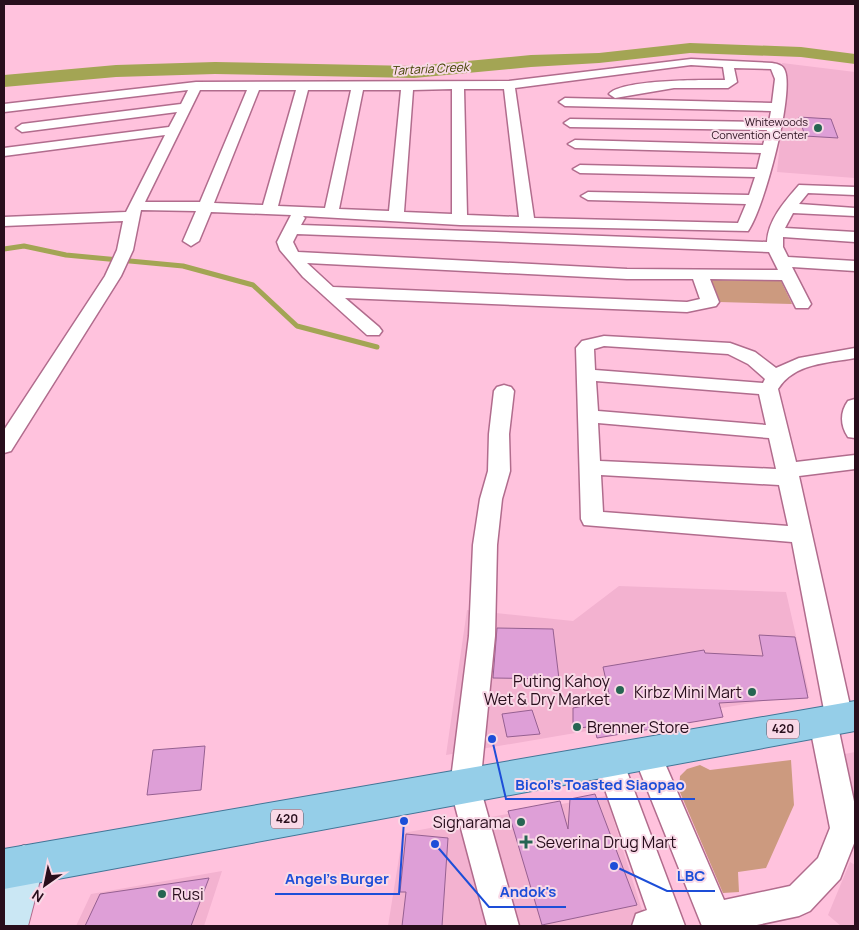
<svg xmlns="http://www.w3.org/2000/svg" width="859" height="930" viewBox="0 0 859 930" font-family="Manrope,sans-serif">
<rect width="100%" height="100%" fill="#ffc2dd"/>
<path fill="#f3b2d0" d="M782,63l73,9v106l-78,-6 9,-89z
M619,586l167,6 23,101 -363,62 21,-145 106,11z
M855,752v48l-10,-1 -10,-43z
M606,796l41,130h-259l15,-93z
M850,862l5,3v61h-14l-13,-11z
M222,871l-18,55h-128l15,-32z"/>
<path fill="#cc9a7f" d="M711,280l70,1 11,23 -73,-2z
M791,760l3,45 -28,63 -28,4 1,20 -16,1 -44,-103 1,-14 7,-7 13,-4 10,5z"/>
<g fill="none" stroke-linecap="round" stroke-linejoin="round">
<path stroke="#a3a554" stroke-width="5" d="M4,249l20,-3 42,9 117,11 70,19 44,41 80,21"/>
<path fill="#a3a554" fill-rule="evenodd" d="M690,43l111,4 54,7v10l-54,-7 -111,-4 -91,10 -68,4 -117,11 -199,-4 -99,3 -112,10v-12l112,-10 99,-3 199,4 117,-11 68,-2z"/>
</g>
<path fill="#de9fd7" stroke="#966091" d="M799,117l32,2 7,19 -33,-2z
M497,628l56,1 6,50 -66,-1z
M759,635l36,2 13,61 -89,5 4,14 -126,21 -3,-12 -21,3v-21l15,-3 -2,-6 23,-5 -6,-27 101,-17 1,3 58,3z
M532,710l8,24 -33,3 -5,-23z
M205,746l-4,44 -54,5 6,-45z
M595,794l42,111 -95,20 -34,-114 52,-10 8,28 2,-30z
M406,834l42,4 -6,88h-40l4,-34h-6z
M209,878l-18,48h-106l15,-32z"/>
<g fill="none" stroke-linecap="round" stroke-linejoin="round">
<defs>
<path id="street" d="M691,59l81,4c6,1 11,2 13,8 9,24 -21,138 -37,160l-288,-6 -157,-9 2,2 -4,7 466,17c1,-22 18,-41 32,-57l56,2v8l-47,-2 -9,11 56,4v8l-62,-3 -8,15 70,4v10l-72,-5v10l5,10 67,4v10l-63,-4 19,37 -3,4h-12l-14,-28 -72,-1 9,23 -3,4 -29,6 -342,-14 34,29 3,4 -3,4h-12l-64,-58 -23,-27 -3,-8 14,-27 -80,-3 -12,29 -8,5 -8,-5 13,-30 -55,-1 -8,40 -12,26 -110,175 -7,2v-23l101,-154 12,-26 6,-29 -119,5v-9l122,-5 39,-77 -161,21v-8l165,-21 8,-15 -155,20 -6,-4 6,-4 159,-20 7,-14 -184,22v-8l192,-22 313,-1zM691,65l32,2 2,13c-22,0 -103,-1 -116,14l6,4 59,-10h54l9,-6 -3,-14 37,1 4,10 -3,24 -207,-5 -6,4 6,4 206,5 -2,11 -199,-3 -6,4 6,4 197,3 -4,15 -188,-5 -7,4 7,4 186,5 -4,16 -177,-4 -7,4 7,4 175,4 -6,18 -161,-3 -7,4 7,4 158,4 -8,19 -204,-5 -19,-130zM452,89v125l-48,-2 9,-122zM464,89h40l15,128 -52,-2zM200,90h47l-47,112h-55zM259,90h37l-33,115 -49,-2zM308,90h43l-26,118 -47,-2zM363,90h38l-12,121 -50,-2zM297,234l472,18 9,18 -151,-1 -329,-17 -5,-10zM307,263l320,16h66l7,20 -13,3 -354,-15z
M604,336l126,7 25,9 21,16 23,-10 56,-10v10c-27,5 -61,5 -77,31l18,73 59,-7v14l-56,7 54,243 -4,8 -10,4 16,75v35l-15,38 -30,32 -11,5 -47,10h-50l-69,-172 4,-9 10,-4 10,4 67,155 66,-14 28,-28 12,-30 -21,-106 4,-8 11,-4 -32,-168 -208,-17 -3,-6 -5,-171 6,-7zM604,346l124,8 20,10 17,15 -2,4 -168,-13 -1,-21zM596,381l163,13 7,31 -168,-14zM598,423l171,15 7,31 -176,-8zM601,475l178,10 9,41 -185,-14z
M504,385l7,2 3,4 -5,43 1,37 -8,28 -5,46 -2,91 -15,151 39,139h-32l-37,-139 19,-151 4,-91 7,-46 8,-28 1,-37 5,-43 3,-4z
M855,399v39l-7,-1c-8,-12 -8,-25 0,-36z
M609,748l10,4 4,9 62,165h-53l4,-12 11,-4 -52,-149 4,-9z"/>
<path id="secondary" d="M24,845l14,6 6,14 -16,61h-24v-61l6,-14z"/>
<path id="primary" d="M855,701v30l-851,158v-40z"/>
</defs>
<use href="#street" stroke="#b16c8d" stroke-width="3"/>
<use href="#secondary" stroke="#b16c8d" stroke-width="2"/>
<use href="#primary" stroke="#417697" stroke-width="2"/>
<use href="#street" fill="#fff" fill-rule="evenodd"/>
<use href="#secondary" fill="#cae7f4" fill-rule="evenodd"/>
<use href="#primary" fill="#95cee8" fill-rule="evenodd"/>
</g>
<g fill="#266552" stroke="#f9d9e7" stroke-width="2">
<circle cx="818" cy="128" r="5"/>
<circle cx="620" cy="690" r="5"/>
<circle cx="752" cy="692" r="5"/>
<circle cx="577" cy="727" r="5"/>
<circle cx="521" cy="822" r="5"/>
<path d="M523.5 834.5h5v5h5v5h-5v5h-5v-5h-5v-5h5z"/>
<circle cx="162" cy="894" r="5"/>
</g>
<g text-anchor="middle" stroke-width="4" stroke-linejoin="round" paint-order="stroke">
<g font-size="11" fill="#280e1c" stroke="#f9d9e7" text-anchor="end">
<text x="808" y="126">Whitewoods<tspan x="808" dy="13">Convention Center</tspan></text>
</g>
<g font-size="12" font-style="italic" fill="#414100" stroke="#f9d9e7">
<text transform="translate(430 69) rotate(-3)" y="4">Tartaria Creek</text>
</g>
<g fill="#f9d9e7" stroke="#674b59" stroke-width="1">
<rect x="767" y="719.5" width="32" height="19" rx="4"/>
<rect x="271" y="809.5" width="32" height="19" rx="4"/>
</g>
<g font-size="12" font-weight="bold" fill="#280e1c">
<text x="783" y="733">420</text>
<text x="287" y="823">420</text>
</g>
<g font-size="16" fill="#280e1c" stroke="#f9d9e7" text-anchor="end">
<text x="610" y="687">Puting Kahoy<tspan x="610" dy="18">Wet &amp; Dry Market</tspan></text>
<text x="742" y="698">Kirbz Mini Mart</text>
<text x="587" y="733" text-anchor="start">Brenner Store</text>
<text x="511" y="828">Signarama</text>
<text x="536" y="848" text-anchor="start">Severina Drug Mart</text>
<text x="172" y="900" text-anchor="start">Rusi</text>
</g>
</g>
<path fill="none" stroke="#1d4ed8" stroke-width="2" d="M492 739L506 799H695M614 866L667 891H715M404 821L399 894H275M435 844L489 907H566"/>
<g fill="#1d4ed8" stroke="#f9d9e7" stroke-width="2">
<circle cx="492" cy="739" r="5"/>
<circle cx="614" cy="866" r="5"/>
<circle cx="404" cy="821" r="5"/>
<circle cx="435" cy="844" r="5"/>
</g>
<g font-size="15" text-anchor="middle" font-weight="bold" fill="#1d4ed8" stroke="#f9d9e7" stroke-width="4" stroke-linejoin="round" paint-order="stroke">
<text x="600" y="790">Bicol's Toasted Siaopao</text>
<text x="691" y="881">LBC</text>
<text x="337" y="884">Angel's Burger</text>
<text x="528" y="897">Andok's</text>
</g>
<rect width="859" height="930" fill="none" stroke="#280e1c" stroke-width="10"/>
<g transform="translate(45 885) rotate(213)" stroke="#f9d9e7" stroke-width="4" paint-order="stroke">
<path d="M0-4L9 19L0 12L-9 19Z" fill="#280e1c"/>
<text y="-8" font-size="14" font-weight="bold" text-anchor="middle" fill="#280e1c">N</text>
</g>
</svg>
